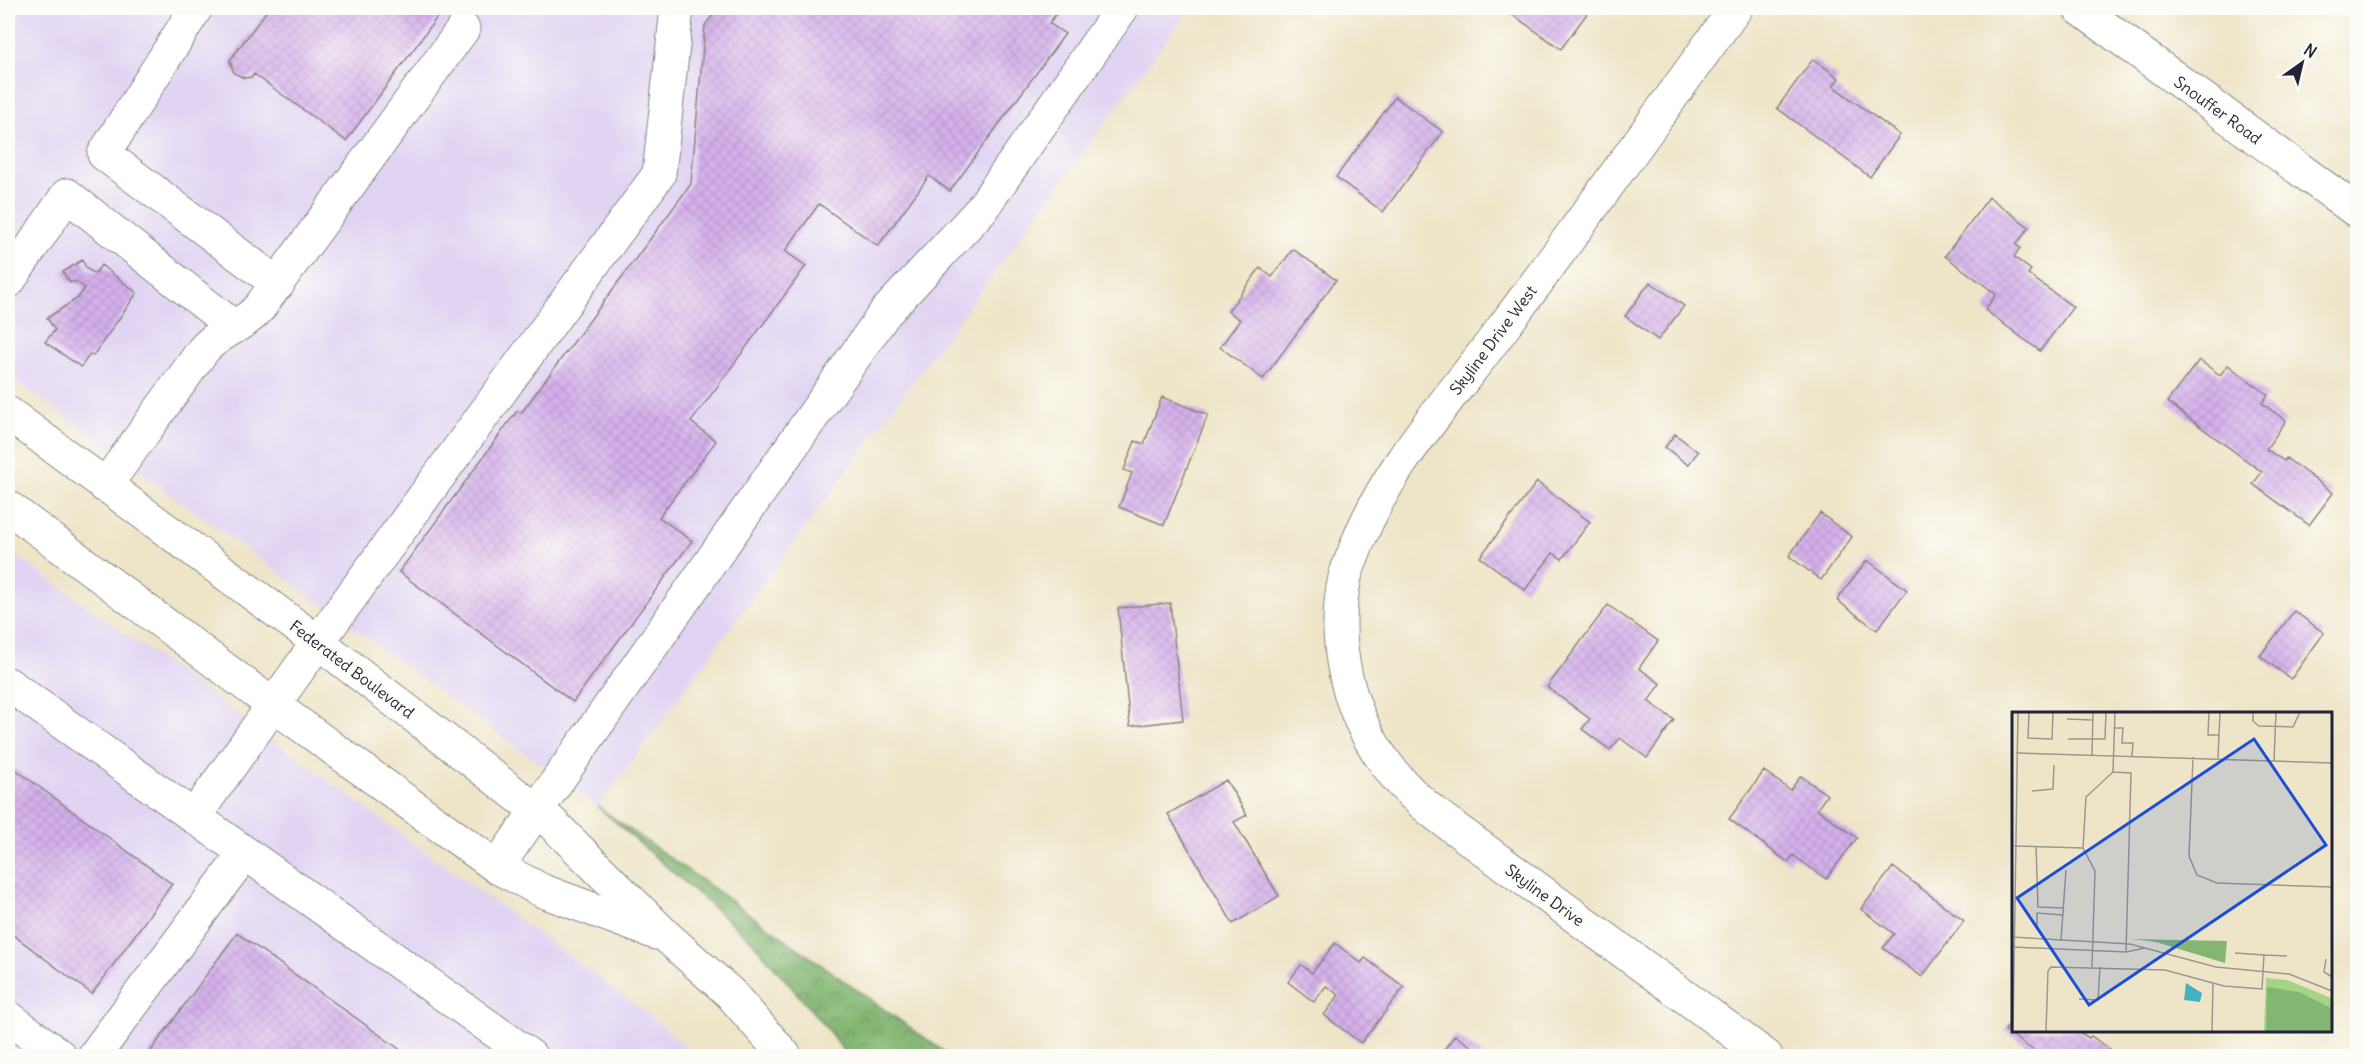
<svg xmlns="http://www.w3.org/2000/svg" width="2365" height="1064" viewBox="0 0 2365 1064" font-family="Delius,sans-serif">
<defs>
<pattern id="forest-crowns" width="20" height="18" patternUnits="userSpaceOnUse" patternTransform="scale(1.5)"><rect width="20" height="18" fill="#83b672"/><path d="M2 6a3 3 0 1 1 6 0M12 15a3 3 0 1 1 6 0" fill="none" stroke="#6b945f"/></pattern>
<pattern id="building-cross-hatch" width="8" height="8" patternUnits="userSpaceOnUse" patternTransform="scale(1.5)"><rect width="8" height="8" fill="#d6b1ec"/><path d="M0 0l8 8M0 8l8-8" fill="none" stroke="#b798cb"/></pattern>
</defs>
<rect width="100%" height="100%" fill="#fdfcf7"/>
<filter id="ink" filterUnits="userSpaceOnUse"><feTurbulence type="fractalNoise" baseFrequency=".0167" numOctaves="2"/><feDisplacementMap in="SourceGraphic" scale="12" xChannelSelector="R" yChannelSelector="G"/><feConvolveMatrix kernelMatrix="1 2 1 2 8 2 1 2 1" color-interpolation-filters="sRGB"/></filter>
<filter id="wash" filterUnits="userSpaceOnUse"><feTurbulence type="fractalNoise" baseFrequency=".008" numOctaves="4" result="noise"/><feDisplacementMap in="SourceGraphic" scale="24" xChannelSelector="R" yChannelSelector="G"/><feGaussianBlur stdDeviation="1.35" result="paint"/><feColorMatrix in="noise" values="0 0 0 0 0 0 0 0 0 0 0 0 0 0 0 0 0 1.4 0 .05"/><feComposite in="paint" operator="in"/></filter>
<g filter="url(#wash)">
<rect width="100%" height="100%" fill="#eee5c8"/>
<path fill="#e1d4f3" d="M8,8h1182l-592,799 -590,-432z
M8,549l302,218 339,248 47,41h-688z"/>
<path fill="url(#forest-crowns)" stroke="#526c56" stroke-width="1.5" d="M598,807l352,249h-103l-18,-25 -76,-89z"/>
<g id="blocks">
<path fill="url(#building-cross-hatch)" d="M269,8h175l-98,133 -92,-67 -2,3 -8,1 -10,-5 -2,-5 -2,-8z
M713,8h348l-12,15 16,11 -115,157 -21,-15 -51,70 -59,-42 -34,47 21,15 -115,156 25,19 -57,76 33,24 -119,161 -174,-130 118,-161 4,2 170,-229 14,-159 8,-10 -3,-3z
M1503,8h88l-30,41z
M1813,59l26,19 -6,8 67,49 -30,42 -93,-69z
M1395,97l48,35 -60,80 -47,-35z
M1989,197l40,30 -13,18 4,3 -6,9 17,13 -3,4 45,33 -33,44 -55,-41 11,-16 -51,-38z
M1293,249l43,31 -73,99 -43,-32 20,-27 -12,-9 32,-43 12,9z
M82,260l5,9 8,5 6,-9 36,28 -44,63 -3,-2 -9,13 -36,-25 10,-12 -8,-12 31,-20 7,-10 -10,-7 -5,2 -7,-11z
M1650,282l34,24 -26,34 -33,-24z
M2199,360l21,15 8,-10 40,30 -6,8 24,18 -20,28 18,12 2,-3 47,35 -24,32 -56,-41 9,-12 -95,-70z
M1162,397l46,18 -44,110 -45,-18 13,-34 -8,-3 11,-29 9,3z
M1675,434l23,18 -10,13 -23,-18z
M1537,482l53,40 -28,37 -9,-6 -28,37 -45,-33z
M1820,513l32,24 -31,43 -32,-24z
M1867,560l40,30 -30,40 -40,-30z
M1170,603l13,117 -53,6 -12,-118z
M1608,605l50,36 -19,27 22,16 -13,17 26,19 -27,38 -27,-20 -10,12 -28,-21 8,-10 -43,-32z
M2294,611l30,22 -33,46 -31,-23z
M8,764l164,120 -80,110 -84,-63z
M1764,771l26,19 11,-14 26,19 -10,14 40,29 -31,41 -33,-24 -5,7 -59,-43z
M1226,780l21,35 -13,7 45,74 -46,28 -65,-110z
M1893,867l71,54 -42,56 -39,-29 11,-14 -33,-25z
M237,933l172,123h-262z
M1335,943l26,20 4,-5 39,29 -43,56 -37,-28 15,-20 -13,-9 -12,16 -26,-20 13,-17 11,8z
M2014,1018v12h70l-3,3 8,5 2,-2 29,20h-84l2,-2 -33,-24z
M1455,1035l30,21h-46z"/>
</g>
</g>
<g filter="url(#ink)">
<use href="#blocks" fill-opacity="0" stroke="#888482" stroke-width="1.5"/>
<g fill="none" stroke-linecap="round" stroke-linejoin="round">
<defs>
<path id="minor" d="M196,8l-92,146 174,130
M1736,8c-79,108 -156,218 -237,325 -51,69 -114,135 -144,217 -3,9 -8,18 -10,27 -14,65 2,135 42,188 14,20 32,36 51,51l328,240
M8,282l59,-87 167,132
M105,486l99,-137c16,-18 40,-23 55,-41l204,-279
M8,684l522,372
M194,817l124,-175 341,-468 18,-166
M497,867l388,-554 95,-102 142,-203
M8,1017l52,39
M94,1056l151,-203"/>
<path id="major" d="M2079,8l279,204
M8,413l310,229 231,178 116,115 65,58 55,63
M8,507l265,198 224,162 46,24 113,42"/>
</defs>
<use href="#minor" stroke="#888482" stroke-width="35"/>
<use href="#major" stroke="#888482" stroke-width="35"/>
<use href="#minor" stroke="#fff" stroke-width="33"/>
<use href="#major" stroke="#fff" stroke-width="33"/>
</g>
</g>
<g text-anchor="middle" stroke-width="6" stroke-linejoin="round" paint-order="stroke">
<g font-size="16" fill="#22223b" stroke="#fdfcf7">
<text transform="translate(2218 110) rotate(36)" y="6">Snouffer Road</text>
<text transform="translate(1493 340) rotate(-53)" y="6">Skyline Drive West</text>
<text transform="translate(352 669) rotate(37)" y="6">Federated Boulevard</text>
<text transform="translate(1545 895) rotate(36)" y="6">Skyline Drive</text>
</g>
</g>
<g transform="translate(2012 712)">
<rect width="320" height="320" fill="#eee5c8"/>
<path d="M254,266l21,2 44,18v33h-67z" fill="#a4d585"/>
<path d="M120,227l95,2 -2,22 -69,-21zM255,275l32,5 32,16v23h-65z" fill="#83b672"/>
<path d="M174,271l16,10 -2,9 -16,-2z" fill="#45b2c2"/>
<path fill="none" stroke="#9c9790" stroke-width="1.5" d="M17,0l-1,26 24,1 1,-27M197,0l-1,23h11M241,0v9l6,5 34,1 7,-15M55,7l25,1M103,16h8l-1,15h11l-1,13M56,27h37l1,-27M4,41l316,10M80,43l1,-43M181,45l-4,99 8,19 20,8 115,4M206,46l2,-46M262,49l2,-49M101,60l18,1 -5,179M20,79l21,-2 1,-24M2,134l69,2M24,134l2,61 26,1M25,216v-15l26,2M0,225l118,7 86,23 73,7 43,17M49,228l5,-70M1,235l113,5 19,-4M252,243l23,1M314,247l-2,13 8,5M80,255l3,-96 -12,-23 3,-51 27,-25 2,-60M67,287l19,1 2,-33M1,319l5,-319M34,319l2,-60 3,-4 114,3 59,16 38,3 2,-34 -29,-2M200,319l1,-48"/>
<path fill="#1d4ed8" fill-opacity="0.15" stroke="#1d4ed8" stroke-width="3" d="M242,27l72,106 -237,160 -72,-107z"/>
<rect width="320" height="320" fill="none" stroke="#22223b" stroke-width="3"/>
</g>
<rect width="2365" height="1064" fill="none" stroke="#fdfcf7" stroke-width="30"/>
<g transform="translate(2302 63) rotate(34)" stroke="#fdfcf7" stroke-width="4.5" paint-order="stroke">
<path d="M0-4.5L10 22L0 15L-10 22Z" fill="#22223b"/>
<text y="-9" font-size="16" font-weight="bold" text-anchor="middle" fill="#22223b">N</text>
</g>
</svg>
